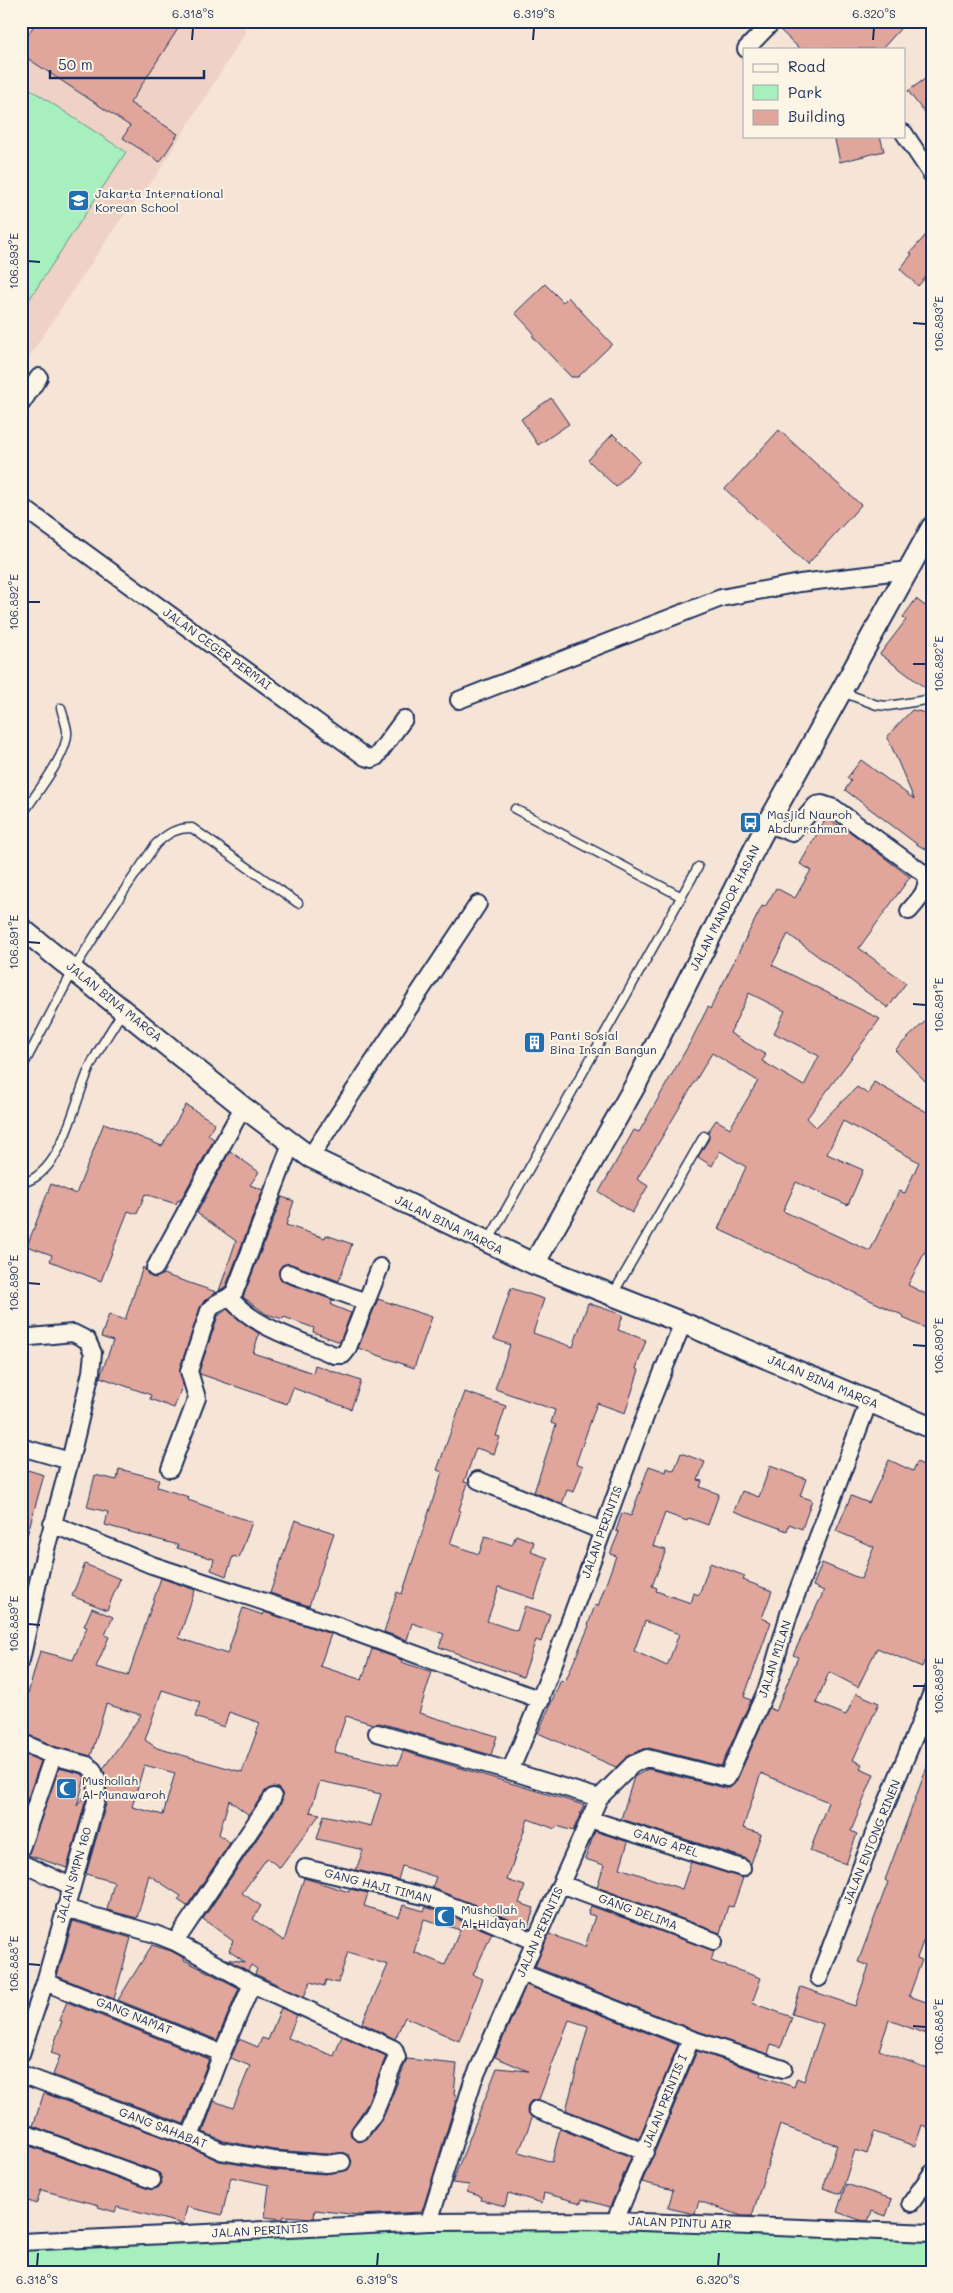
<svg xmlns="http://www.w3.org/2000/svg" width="953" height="2293" viewBox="0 0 953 2293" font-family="Mali,sans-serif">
<rect width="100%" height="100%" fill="#f6e5d6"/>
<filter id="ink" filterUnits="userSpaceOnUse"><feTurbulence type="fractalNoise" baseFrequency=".02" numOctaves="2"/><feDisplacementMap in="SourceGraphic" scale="10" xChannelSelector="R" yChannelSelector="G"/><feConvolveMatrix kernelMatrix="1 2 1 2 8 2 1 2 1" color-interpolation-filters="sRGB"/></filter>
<g filter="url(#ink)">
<path fill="#efd2c5" d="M21,21h214l12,9 -91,146 -40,50 -95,143z"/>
<path fill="#a7efbc" stroke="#618f8d" d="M21,83l105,69 -105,160z
M401,2224l531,9v39h-911v-30z"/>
<path fill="#e0a69c" stroke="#1b2f5e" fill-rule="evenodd" d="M37,21h146l-53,82 48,31 -18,28 -37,-24 7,-12 -109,-72v-9z
M783,21h109l8,8 -18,20h-82l-21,-20z
M932,74v49l-24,-32z
M834,136h46l4,15 -44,11z
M932,228v42l-14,16 -18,-17 12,-15 -2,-1z
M545,284l18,18 5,-5 44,47 -34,33h-7l-38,-40v-5l-18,-19z
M551,398l18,26 -31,21 -17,-26z
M779,430l82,75 -54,60 -82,-76z
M613,434l27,27 -24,26 -28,-27z
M916,599l16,12v82l-52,-39 26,-34 -3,-3z
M912,710l20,4v139l-14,-8 -73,-55 6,-9 -4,-3 14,-18 53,39 -27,-63z
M826,818l23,13 61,46 -51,71 47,35 -18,25 -100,-74 -16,31 108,54 -73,99 9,9 41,-40 11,7 6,-12 58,33v123l-24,47 24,12v34l-29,-13 1,-2 -186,-87 28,-62 -26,-16 -8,15 -14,-9 11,-18 -1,-7 8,-12 14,8 28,-47 -46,-28 -75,126 11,7 -16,27 -33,-21 35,-62 5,2 52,-91 17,-34 2,2 52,-103 3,1 11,-19 19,10 16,-28 -11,-6zM749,993l36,18 -11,22 45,23 -15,30 -42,-25 4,-6 -36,-22zM843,1121l76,41 -14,31 -6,-2 -29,60 -87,-40 13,-29 52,23 15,-35 -36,-16z
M932,1015v73l-37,-38z
M186,1105l29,18 -7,12 6,4 -34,62 -2,-1 -2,4 -31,-10 -8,20 -9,-3 -27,70 -51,-20 2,-6 -25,-9 24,-62 25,10 28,-71 58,23z
M230,1151l29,21 -9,13 13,5 -37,96 -7,5 17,-50 -39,-28z
M282,1197l12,4 -8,24 39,13 1,-3 26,9 -13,37 -48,-17 -9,1 -3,5 1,9 4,3 49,18 -2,5 20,8 -11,29 -27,-10 1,-4 -30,-11 -1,2 -17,-5 -23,-17z
M143,1267l8,10 5,1 7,-4 53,18 -11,8 -5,8 -20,60 3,16 -9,24 -24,-9 1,-4 -51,-18 13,-36 -12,-4 8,-23 16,6z
M511,1288l33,11 -11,34 40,14 15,-44 35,12 -5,15 28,10 -10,29 3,1 -14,43 -28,-10 -21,60 7,3 -9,26 -7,-2 -5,14 -28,-12 22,-67 -5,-2 4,-13 -60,-21 15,-44 -16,-6z
M378,1299l54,18 -18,51 -56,-20z
M227,1309l32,25 -6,19 60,20 2,-8 46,16 -10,28 -58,-21 -6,16 -87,-30 -1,-3 19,-55z
M465,1392l41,14 -10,30 4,1 -6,17 -18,-6 -12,34 4,1 -9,27 2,1 -11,33 29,10 6,-18 27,9 4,-10 18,7 -3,10 17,6 -14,41 -35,-12 -12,34 30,10 8,-25 25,8 -9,28 -5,-2 -13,37 -84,-30 5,-13 -32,-11 -5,17 -23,-8 13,-40 5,2 40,-122 -5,-2z
M681,1453l24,9 -7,18 4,1 -2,6 19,7 -11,31 -19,-7 -2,3 -22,-8 -12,33 13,4 -14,36 5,2 -1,3 35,12 3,-10 5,2 11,-32 35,13 -2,4 29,11 -10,27 9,4 -27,75 7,3 -30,66 -72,-18 -20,7 -13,12 -78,-34 23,-53 4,2 24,-56 -1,-1 7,-20 3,1 18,-50 -6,-2 9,-22 -3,-1 6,-18 9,3 18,-50 17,6 1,-4 7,3zM645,1621l34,13 -12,32 -33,-15z
M889,1460l24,11 4,-9 15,7v174l-10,24 -45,-19 -19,39 -29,-15 -13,31 30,12 10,-22 23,10 -26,57 9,4 -2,4 14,6 -23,57 6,3 -11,30 -36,-13 18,-49 -67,-29 -18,55 18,6 -10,30 -6,-6 -124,-39 13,-42 14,-8 77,19h5l6,-6 33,-74 7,3 22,-54 -5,-2 31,-64 -11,-5 9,-23 39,16 13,-32 -38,-16 15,-35 18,7z
M770,1466l36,13 -6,17 12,4 -10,29 -13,-5 -2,7 -53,-20 8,-20 17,6z
M21,1468l23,7 -18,64 -5,-1z
M119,1469l40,10 -2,8 32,10 -1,3 64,22 -13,36 -6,-2 -7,20 -15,-6 3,-11 -37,-11 1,-3 -73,-20 3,-13 -21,-5 8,-32 22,5z
M295,1520l39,13 -25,73 -39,-13z
M85,1564l35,15 -13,31 -35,-14z
M161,1578l34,12 -16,48 48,16 16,-46 20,7 1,-3 67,22 -11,32 42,14 10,-31 30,11 -1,2 31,10 -13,41 78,23 -6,19 -111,-32 -7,1 -27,-8 -12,36 64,13 5,-14 181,54 -11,26 -16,-5 -2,3 -27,-10 -21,61 18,6 -6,17 15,5 -6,19 -96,-39 4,-11 -34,-11 -4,14 -42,-10 7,-20 -46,-11 7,-24 47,11 10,-32 -61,-13 -10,31 10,2 -40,54 -13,-10 -25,35 19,13 -8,13 31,22 20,-63 45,14 1,-3 18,4 -4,13 35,11 4,-12 21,6 2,-4 66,26 -19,42 10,4 -24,62 -54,-24 -10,22 -33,-16 26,-58 -40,-13 -10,31 -12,-3 -2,6 -14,-4 -6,15 -49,-23 2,-5 -6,-4 -3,6 -22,-12 19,3 -16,-11 4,-10 -30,-22 78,-116 1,-10 -4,-5 -5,-1 -8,4 -16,24 -20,-15 -10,34 11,9 -43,63 -9,-6 3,-4 -32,-21 -12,43 -30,-8 7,-28 -28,-8 20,-70 1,-24 -4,-11 38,-54 -35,-11 -15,52 -35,-9 -35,-15v-13l19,-68 33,9 14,-33 -3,-1 8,-18 21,9 -8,18 4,2 -13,30 32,9zM162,1690l38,12 -5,15 29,10 5,-15 31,11 -18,49 -85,-24 -12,-8zM144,1765l31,8 -12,42 -31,-8zM424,1919l36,11 -15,35 -31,-13z
M21,1753l20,8 -20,56z
M930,1759h2v158l-15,41 5,2 -13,36 23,8v32l-43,-16 -10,30 53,20v59l-10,-4 -7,21 -41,-14 -7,22 -12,-4 -14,44 -18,-6 14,-43 -57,-20 -28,91h-10l-43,-15 -4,13 -27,-6 5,-18 -31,-8 55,-131 65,22 -1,3 33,11 3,-9 7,3 19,-57 -31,-10 9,-27 54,19 14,-40 -11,-4 30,-80 -3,-2z
M59,1768l23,6 3,4 -8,28 9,-13v6l-19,69 -39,-13z
M595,1831l33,11 -8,26 62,21 9,-27 52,16 -10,29 -5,-1 -8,27 -123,-46 7,-22 -19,-6z
M591,1906l123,45 -3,10 50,17 -9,25 40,14 -11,30 -10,-3 -3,10 -74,-24 -159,-63 14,-33 36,13 10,-31 -7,-2z
M73,1921l58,17 -17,61 -57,-23z
M152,1945l19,6 13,7v2l55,28 -22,52 -99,-40z
M526,1985l152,60 -39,94 -73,-29 22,-84 -19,-6 -30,79 -8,2 -3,4 -1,6 5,7 -13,34 33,10 8,-33 71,28 -21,50 -28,-8 -1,4 -37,-10 -2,10 -34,-10 -3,13 -24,-6 1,-3 -15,-5 2,-7 -17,-2 45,-115 31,3 -33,-14z
M67,2002l142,57 -25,65 -131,-49 7,-19 -9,-3 11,-32 -3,-1z
M281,2008l16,7 -9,23 46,18 8,-20 44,20 -18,47 -18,28 1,6 8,5 9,-4 15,-20 24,-59 50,5 -3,30 2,1 -1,9 -33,108 -63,3 -44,-5 -1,8 -30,-2 -1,3 -18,-2 4,-32 -38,-8 -9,38 -35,-8 -4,17 -66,-17 -2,5 -17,-5 1,-2 -58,-15 -5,14 -15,-6v-55l128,46 9,-1 4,-5 -2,-9 -5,-3 -122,-45 11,-33 142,53 33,15 53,9 53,4 23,-4 4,-9 -7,-8 -19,1 -52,-4 -50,-9 -21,-9 11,-31 19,7 17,-42 -19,-8 8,-19 19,8 4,-9 6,2z
M846,2184l46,15 -6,17 -14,-5 -4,10 -8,-1 -23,-8z"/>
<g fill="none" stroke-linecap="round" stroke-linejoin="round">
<defs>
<path id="service" d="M842,692l35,13 11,1 44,-7
M515,809l167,88
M21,816c13,-20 48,-62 46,-85 -1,-8 -4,-15 -6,-23
M21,1070l53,-101 37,-59 45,-66c12,-11 20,-16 36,-16l106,75
M21,1183c43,-8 53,-84 70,-118 9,-19 21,-36 32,-54
M489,1240l209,-373
M613,1294l91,-158"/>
<path id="minor" d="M746,49l27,-28
M904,133l28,42
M21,404l18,-27
M21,506l344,251 7,2 4,-2 28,-38
M459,700l262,-102 79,-15 108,-13
M768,824l24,9 24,-28 6,-1 12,4 92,67c3,16 -7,24 -17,36
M310,1157l168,-253
M155,1268l88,-161
M288,1273l78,29
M230,1298c25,30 68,41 104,57h9l4,-5 33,-83
M21,1338l52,-5 14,7 6,13 -2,19 -21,89 -28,103 -21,96
M21,1447l49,14
M170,1469l27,-71 -8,-27 20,-60c6,-11 19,-10 26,-20l56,-147
M478,1480l124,51
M52,1524l100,41 186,61 203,74
M923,1716l9,-24
M377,1733l133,38
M21,1742l32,14 34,9 6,5 4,10 -1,21 -51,181 -24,72
M599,1798l34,-34 14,-6 80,20 40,-89 22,-75 80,-213
M589,1819l153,49
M21,1848l32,-92
M21,1863l50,23
M305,1868l123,29 42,16 64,28
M561,1884l153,57
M65,1908l90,26 20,8 77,42 142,65 3,9c-10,16 -14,39 -23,55 -4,7 -10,13 -14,19
M175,1942l98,-145
M522,1973l169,66 92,30
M819,1978l54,-142 50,-120 9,5
M45,1982l177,71
M21,2074l169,63 31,14 52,9 53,4 16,-2
M537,2109l108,43
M21,2132l131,48
M190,2137l32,-84 30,-69
M911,2203l21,-30
M615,2221l76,-182
M429,2222l186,-1 317,12
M21,2242l408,-20 44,-141 126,-283 -89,-27c64,-147 110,-301 173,-448"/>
<path id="tertiary" d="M21,928l222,179 67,50 224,107 149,59 249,105
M534,1264l102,-180 124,-246 172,-311"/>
</defs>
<use href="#service" stroke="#1b2f5e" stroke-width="11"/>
<use href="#minor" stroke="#1b2f5e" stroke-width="20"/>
<use href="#tertiary" stroke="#1b2f5e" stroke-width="24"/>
<use href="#service" stroke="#fcf5e5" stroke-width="8"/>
<use href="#minor" stroke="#fcf5e5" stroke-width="16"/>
<use href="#tertiary" stroke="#fcf5e5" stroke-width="20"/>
</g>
</g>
<path fill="none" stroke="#1b2f5e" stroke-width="2" d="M192,40l1,-12M533,40l1,-12M873,40l1,-12M28,261l12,1M913,323l13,1M28,602h12M913,664h13M28,942l12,1M913,1004l13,1M28,1283l12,1M913,1345l13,1M28,1624l12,1M913,1686h13M28,1964l12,1M913,2026l13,1M37,2266l1,-13M377,2266l1,-13M718,2266l1,-13"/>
<defs>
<symbol id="school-square" viewBox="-11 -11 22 22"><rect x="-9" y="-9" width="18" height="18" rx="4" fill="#1f6fb2" stroke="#fcf5e5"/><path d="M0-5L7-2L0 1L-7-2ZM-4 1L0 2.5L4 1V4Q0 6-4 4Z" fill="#fff"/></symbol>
<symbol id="bus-square" viewBox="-11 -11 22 22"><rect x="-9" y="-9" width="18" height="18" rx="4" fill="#1f6fb2" stroke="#fcf5e5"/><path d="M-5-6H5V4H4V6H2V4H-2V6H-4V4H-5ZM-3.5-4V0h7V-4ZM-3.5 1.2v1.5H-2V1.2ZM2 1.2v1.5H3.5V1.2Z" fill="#fff"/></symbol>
<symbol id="building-square" viewBox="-11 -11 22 22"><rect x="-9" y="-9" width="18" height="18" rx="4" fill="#1f6fb2" stroke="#fcf5e5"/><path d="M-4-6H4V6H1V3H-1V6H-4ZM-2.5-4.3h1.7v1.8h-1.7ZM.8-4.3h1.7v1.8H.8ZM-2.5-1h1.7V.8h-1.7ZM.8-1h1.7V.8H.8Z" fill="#fff"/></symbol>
<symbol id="mosque-square" viewBox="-11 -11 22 22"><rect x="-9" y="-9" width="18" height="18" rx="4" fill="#1f6fb2" stroke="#fcf5e5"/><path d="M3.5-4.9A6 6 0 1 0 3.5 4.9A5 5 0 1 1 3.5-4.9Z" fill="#fff"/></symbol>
</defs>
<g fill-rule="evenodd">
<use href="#school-square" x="66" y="188" width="25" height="25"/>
<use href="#bus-square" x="738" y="810" width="25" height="25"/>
<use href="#building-square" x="522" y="1030" width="25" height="25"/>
<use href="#mosque-square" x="54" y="1776" width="25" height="25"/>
<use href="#mosque-square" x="432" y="1904" width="25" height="25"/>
</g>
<g text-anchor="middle" stroke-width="4" stroke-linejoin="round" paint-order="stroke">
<g font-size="12" fill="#1b2f5e" stroke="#fcf5e5" text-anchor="start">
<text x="95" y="198">Jakarta International<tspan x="95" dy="14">Korean School</tspan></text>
<text x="767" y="819">Masjid Nauroh<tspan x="767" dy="14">Abdurrahman</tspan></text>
<text x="550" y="1040">Panti Sosial<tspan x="550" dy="14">Bina Insan Bangun</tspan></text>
<text x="82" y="1785">Mushollah<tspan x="82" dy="14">Al-Munawaroh</tspan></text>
<text x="461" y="1914">Mushollah<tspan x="461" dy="14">Al-Hidayah</tspan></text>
</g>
<g font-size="12" fill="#1b2f5e" stroke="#fcf5e5">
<text transform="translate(217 649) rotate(36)" y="4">JALAN CEGER PERMAI</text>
<text transform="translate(725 908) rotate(-63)" y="4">JALAN MANDOR HASAN</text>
<text transform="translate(114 1002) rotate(39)" y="4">JALAN BINA MARGA</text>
<text transform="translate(449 1225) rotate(26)" y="4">JALAN BINA MARGA</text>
<text transform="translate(823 1382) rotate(23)" y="4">JALAN BINA MARGA</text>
<text transform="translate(602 1532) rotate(-70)" y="4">JALAN PERINTIS</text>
<text transform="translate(775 1659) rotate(-72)" y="4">JALAN MILAN</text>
<text transform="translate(872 1842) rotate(-68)" y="4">JALAN ENTONG RINEN</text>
<text transform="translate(666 1843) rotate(18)" y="4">GANG APEL</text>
<text transform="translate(74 1875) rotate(-74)" y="4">JALAN SMPN 160</text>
<text transform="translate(378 1886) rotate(14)" y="4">GANG HAJI TIMAN</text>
<text transform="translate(638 1912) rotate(20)" y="4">GANG DELIMA</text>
<text transform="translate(540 1932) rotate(-66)" y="4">JALAN PERINTIS</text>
<text transform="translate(134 2016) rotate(22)" y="4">GANG NAMAT</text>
<text transform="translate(665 2101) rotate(-68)" y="4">JALAN PRINTIS I</text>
<text transform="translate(163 2128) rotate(21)" y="4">GANG SAHABAT</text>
<text transform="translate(680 2223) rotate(2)" y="4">JALAN PINTU AIR</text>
<text transform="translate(260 2231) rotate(-3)" y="4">JALAN PERINTIS</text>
</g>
</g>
<rect width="953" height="2293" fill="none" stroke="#fcf5e5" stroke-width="55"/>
<rect x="743" y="48" width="162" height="90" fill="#fcf5e5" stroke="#a2a6af"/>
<rect x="753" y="64" width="25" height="8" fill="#fcf5e5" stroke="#a2a6af"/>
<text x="788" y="72" font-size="15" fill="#1b2f5e">Road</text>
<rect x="753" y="85" width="25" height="15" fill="#a7efbc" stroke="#a2a6af"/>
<text x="788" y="98" font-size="15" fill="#1b2f5e">Park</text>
<rect x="753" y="110" width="25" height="15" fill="#e0a69c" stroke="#a2a6af"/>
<text x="788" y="122" font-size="15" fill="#1b2f5e">Building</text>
<path d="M50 70v8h154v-8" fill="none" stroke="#1b2f5e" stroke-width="2.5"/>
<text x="58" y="70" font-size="15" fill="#1b2f5e" stroke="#fcf5e5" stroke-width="4" paint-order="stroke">50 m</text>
<rect x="28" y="28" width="898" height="2238" fill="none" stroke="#1b2f5e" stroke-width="2"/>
<g font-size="12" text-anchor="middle" fill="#1b2f5e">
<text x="193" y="18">6.318°S</text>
<text x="534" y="18">6.319°S</text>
<text x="874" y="18">6.320°S</text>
<text transform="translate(14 261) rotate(-90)" y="4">106.893°E</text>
<text transform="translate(939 324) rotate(-90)" y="4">106.893°E</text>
<text transform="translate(14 602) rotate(-90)" y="4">106.892°E</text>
<text transform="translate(939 664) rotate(-90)" y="4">106.892°E</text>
<text transform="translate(14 942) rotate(-90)" y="4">106.891°E</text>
<text transform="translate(939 1005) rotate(-90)" y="4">106.891°E</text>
<text transform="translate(14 1283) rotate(-90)" y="4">106.890°E</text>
<text transform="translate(939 1346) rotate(-90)" y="4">106.890°E</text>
<text transform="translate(14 1624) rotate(-90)" y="4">106.889°E</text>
<text transform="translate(939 1686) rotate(-90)" y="4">106.889°E</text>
<text transform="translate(14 1964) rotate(-90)" y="4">106.888°E</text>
<text transform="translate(939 2027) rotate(-90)" y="4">106.888°E</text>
<text x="37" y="2284">6.318°S</text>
<text x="377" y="2284">6.319°S</text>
<text x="718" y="2284">6.320°S</text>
</g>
</svg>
